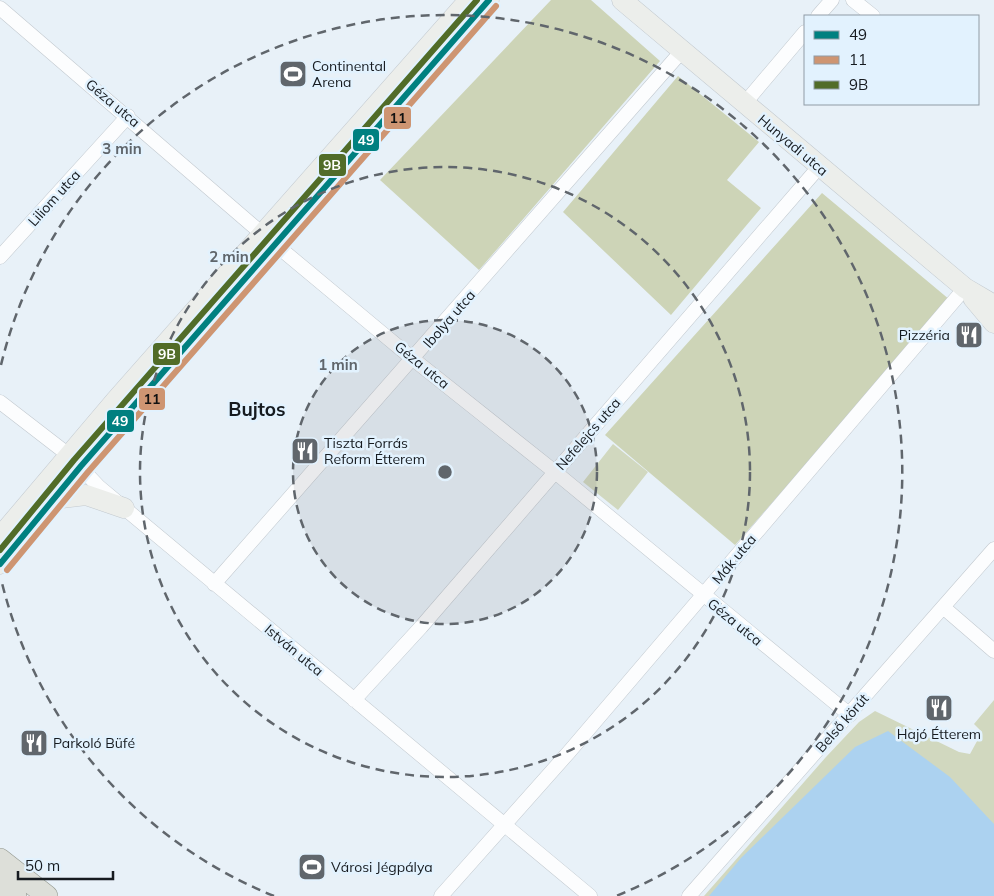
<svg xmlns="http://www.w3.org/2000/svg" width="994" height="896" viewBox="0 0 994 896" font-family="Mulish,sans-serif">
<rect width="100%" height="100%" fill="#e8f1f8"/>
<path fill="#d1d8bf" d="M613,444l35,28 -30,38 -35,-28z
M994,700v196h-290l122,-139 33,-35 16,-11 84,41 11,2 12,-22 -8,-8z"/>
<path fill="#cdd4b7" d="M551,0h40l69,61 -181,209 -99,-90z
M678,76l81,66 -32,38 34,28 -90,107 -108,-103z
M822,193l128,107 -215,245 -130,-110z"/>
<path fill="#acd2f0" d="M888,731l62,46 44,47v72h-285l32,-38 114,-111z"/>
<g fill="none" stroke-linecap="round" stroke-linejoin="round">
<defs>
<path id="street" d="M853,0l20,16
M0,8l252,217 161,134 142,113 295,243
M818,16l14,-16
M744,104l61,-72
M0,257l128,-141
M0,402l70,54 29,31 491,409
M214,584l467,-532
M943,607l51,44
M354,700l67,-73 398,-460
M441,896l128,-144 396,-464
M689,896l305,-347"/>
<path id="secondary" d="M622,0l343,288 29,17
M973,298l21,25
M53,499l33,-4 38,13
M0,537l116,-137 353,-400
M0,564l81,-98 408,-466"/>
<path id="primary" d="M0,859l47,37
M0,883l16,13"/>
</defs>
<use href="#street" stroke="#c2c9cf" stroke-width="15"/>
<use href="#secondary" stroke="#c2c9cf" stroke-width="21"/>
<use href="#primary" stroke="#949990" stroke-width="22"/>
<use href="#street" stroke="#fcfdfe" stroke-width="14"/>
<use href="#secondary" stroke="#eceeeb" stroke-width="20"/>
<use href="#primary" stroke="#dddfd9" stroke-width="21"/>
<defs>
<path id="bus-1" d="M0,564l81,-98 408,-466"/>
<path id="bus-2" d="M7,570l81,-98 408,-466"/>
<path id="bus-3" d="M0,550l74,-90 403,-460"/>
</defs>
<use href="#bus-1" stroke="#e2f2fe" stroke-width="10"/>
<use href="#bus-2" stroke="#e2f2fe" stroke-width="10"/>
<use href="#bus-3" stroke="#e2f2fe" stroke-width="10"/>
<use href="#bus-1" stroke="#008080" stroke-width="6"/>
<use href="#bus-2" stroke="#ce9572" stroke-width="6"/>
<use href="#bus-3" stroke="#516c28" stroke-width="6"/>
</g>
<circle cx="445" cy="472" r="152" fill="#60666c" fill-opacity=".12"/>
<g fill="none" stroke="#60666c" stroke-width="2.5" stroke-dasharray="9 6">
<circle cx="445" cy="472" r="152"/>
<circle cx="445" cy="472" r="305"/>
<path d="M274 896A457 457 0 0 1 1 579M1 365A457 457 0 1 1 616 896"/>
</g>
<defs>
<symbol id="stadium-square" viewBox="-11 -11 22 22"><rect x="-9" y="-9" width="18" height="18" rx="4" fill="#60666c" stroke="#e2f2fe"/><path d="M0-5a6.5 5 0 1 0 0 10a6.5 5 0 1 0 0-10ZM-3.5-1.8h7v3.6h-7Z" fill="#fff"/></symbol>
<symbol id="restaurant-square" viewBox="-11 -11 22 22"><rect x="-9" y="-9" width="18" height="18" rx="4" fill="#60666c" stroke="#e2f2fe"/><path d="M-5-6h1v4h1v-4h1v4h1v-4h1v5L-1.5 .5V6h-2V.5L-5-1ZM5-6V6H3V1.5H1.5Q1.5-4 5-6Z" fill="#fff"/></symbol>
</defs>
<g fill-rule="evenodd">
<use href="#stadium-square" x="277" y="58" width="32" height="32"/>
<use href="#restaurant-square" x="953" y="319" width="32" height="32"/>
<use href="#restaurant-square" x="289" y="435" width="32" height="32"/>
<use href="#restaurant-square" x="923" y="692" width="32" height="32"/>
<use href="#restaurant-square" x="18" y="727" width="32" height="32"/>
<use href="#stadium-square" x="296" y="851" width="32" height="32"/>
</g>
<g text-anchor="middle" stroke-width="5" stroke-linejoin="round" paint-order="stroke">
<g font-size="14" fill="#161b20" stroke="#e2f2fe" text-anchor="start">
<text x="312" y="71">Continental<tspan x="312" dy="16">Arena</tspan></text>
<text x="950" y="340" text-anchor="end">Pizzéria</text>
<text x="324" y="448">Tiszta Forrás<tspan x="324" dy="16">Reform Étterem</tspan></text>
<text x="939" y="739" text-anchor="middle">Hajó Étterem</text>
<text x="53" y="748">Parkoló Büfé</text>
<text x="331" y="872">Városi Jégpálya</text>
</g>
<g font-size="14" fill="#161b20" stroke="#e2f2fe">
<text transform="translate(113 103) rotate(40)" y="5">Géza utca</text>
<text transform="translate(793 145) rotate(40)" y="5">Hunyadi utca</text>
<text transform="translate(54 198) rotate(-48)" y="5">Liliom utca</text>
<text transform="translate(449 319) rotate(-49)" y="5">Ibolya utca</text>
<text transform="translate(422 365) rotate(39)" y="5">Géza utca</text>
<text transform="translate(588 434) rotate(-49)" y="5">Nefelejcs utca</text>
<text transform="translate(734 559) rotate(-50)" y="5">Mák utca</text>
<text transform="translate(735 622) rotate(39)" y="5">Géza utca</text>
<text transform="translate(294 650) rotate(40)" y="5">István utca</text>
<text transform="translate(842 723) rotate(-49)" y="5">Belső körút</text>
</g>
<g font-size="19" font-weight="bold" fill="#161b20" stroke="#e2f2fe">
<text x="257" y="416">Bujtos</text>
</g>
</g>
<circle cx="445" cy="472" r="8" fill="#60666c" stroke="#e2f2fe" stroke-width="2.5"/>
<g font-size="15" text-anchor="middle" font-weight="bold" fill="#60666c" stroke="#e2f2fe" stroke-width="5" stroke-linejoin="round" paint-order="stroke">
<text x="122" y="154">3 min</text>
<text x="229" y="262">2 min</text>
<text x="338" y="370">1 min</text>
</g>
<g stroke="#e2f2fe" stroke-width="2">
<rect x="383" y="106" width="29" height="24" rx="5" fill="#ce9572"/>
<rect x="352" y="128" width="28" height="24" rx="5" fill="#008080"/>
<rect x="318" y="153" width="29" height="24" rx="5" fill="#516c28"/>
<rect x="152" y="342" width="29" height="24" rx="5" fill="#516c28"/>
<rect x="138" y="387" width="28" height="24" rx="5" fill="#ce9572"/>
<rect x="106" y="409" width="29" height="24" rx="5" fill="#008080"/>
</g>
<g font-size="14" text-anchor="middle" font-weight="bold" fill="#fff">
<text x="366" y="145">49</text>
<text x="332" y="170">9B</text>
<text x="167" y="359">9B</text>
<text x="120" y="426">49</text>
</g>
<g font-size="14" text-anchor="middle" font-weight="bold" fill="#111">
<text x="398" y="123">11</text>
<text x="152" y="404">11</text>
</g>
<rect x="804" y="15" width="175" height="90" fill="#e2f2fe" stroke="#909ca5"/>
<rect x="814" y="31" width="25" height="8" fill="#008080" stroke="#909ca5"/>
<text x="849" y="40" font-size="15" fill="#161b20">49</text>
<rect x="814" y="56" width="25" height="8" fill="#ce9572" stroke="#909ca5"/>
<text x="849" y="65" font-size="15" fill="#161b20">11</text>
<rect x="814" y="81" width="25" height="8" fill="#516c28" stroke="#909ca5"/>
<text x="849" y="90" font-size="15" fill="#161b20">9B</text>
<path d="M18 871v8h95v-8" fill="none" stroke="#161b20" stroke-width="2.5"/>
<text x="25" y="871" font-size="15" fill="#161b20" stroke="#e2f2fe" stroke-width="4" paint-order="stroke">50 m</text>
</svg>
